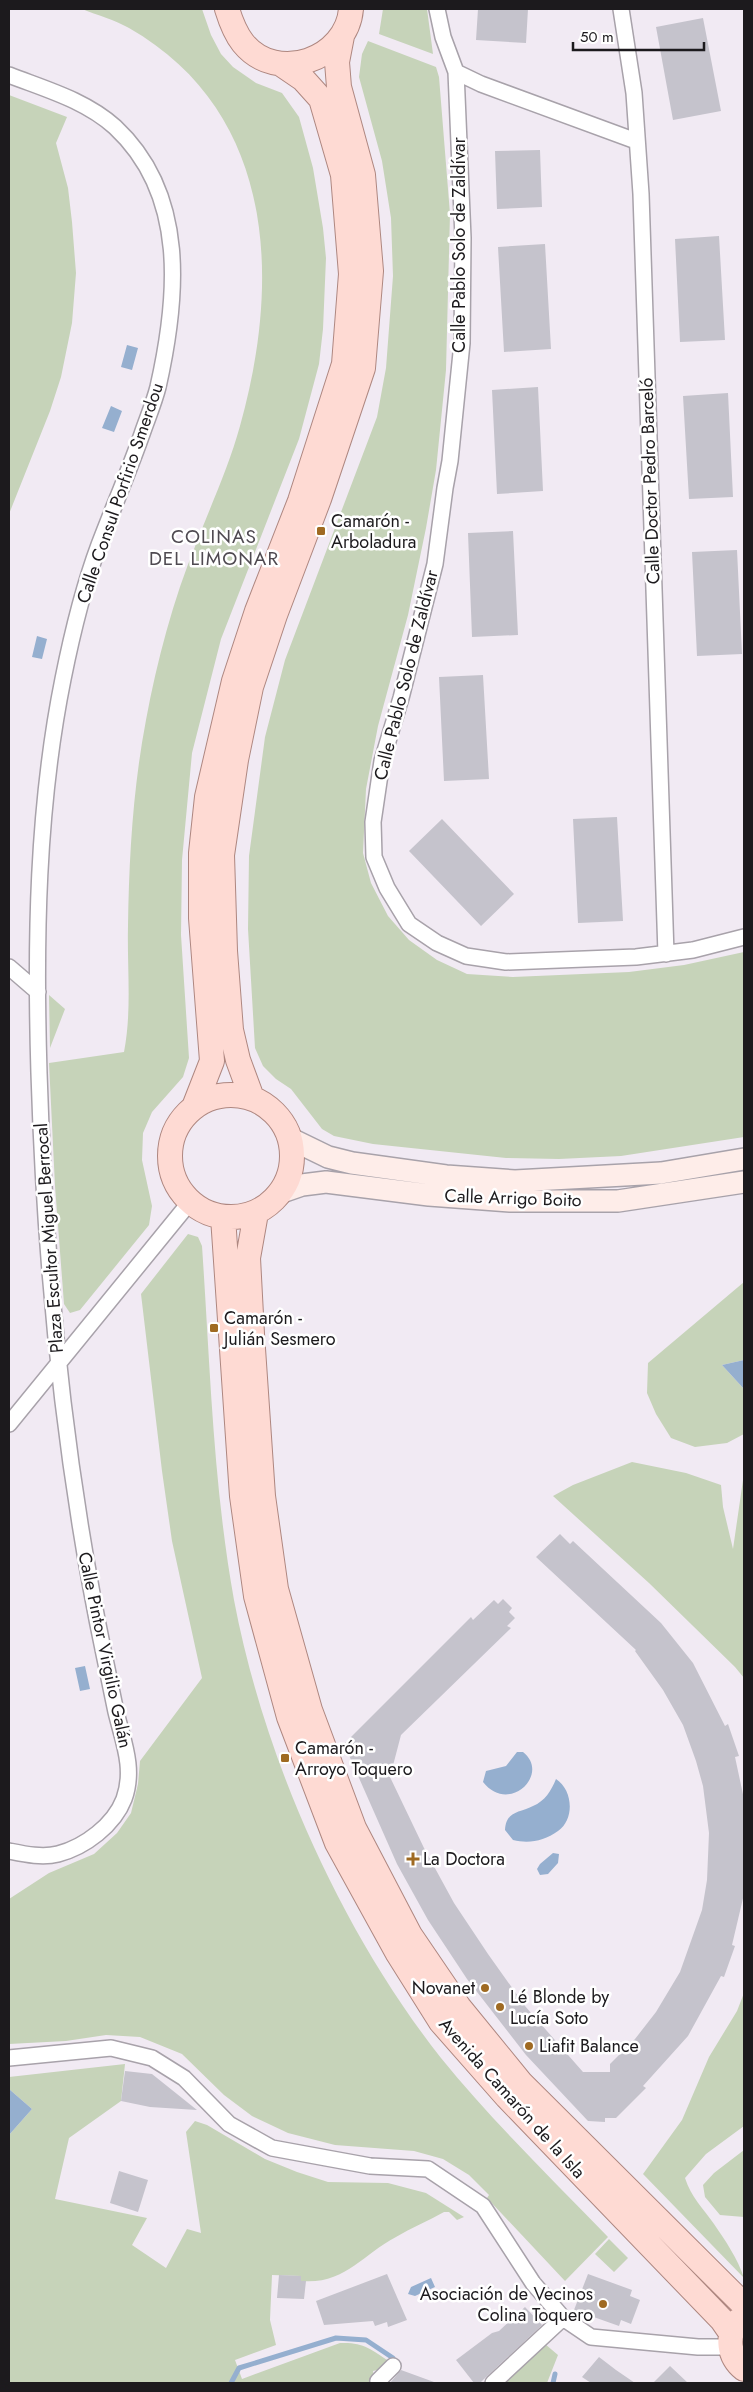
<svg xmlns="http://www.w3.org/2000/svg" width="753" height="2392" viewBox="0 0 753 2392" font-family="Jost,sans-serif">
<rect width="100%" height="100%" fill="#f1eaf3"/>
<path fill="#c6d3b9" d="M82,9h120l9,26 10,19 12,13 23,16 26,10 17,24 14,51 10,60 3,30 -3,71 -4,35 -20,75 -78,200 -29,114 -10,107 -1,75 8,123 -6,19 -31,35 -9,21 -1,27 10,46 -3,19 -69,85 -10,3 -6,-9 -9,-118 -6,-123 75,-11c8,-41 3,-84 4,-126 1,-69 5,-138 18,-206 11,-59 27,-120 50,-176 15,-39 33,-78 44,-118 41,-146 36,-314 -111,-398 -14,-8 -32,-13 -47,-19z
M383,9h44l6,45 -54,-20z
M368,41l68,26 3,10 11,137 -4,156 -10,100 -10,58 -18,87 -30,111 -12,63 -3,64 8,30 17,33 21,24 28,20 30,14 46,3 116,-5 55,-7 60,-13v185l-123,19 -62,3 -53,-1 -133,-14 -39,-8 -12,-7 -31,-40 -15,-10 -13,-13 -8,-18 -7,-119 1,-73 16,-119 20,-77 92,-243 9,-49 7,-92 -2,-58 -9,-57 -23,-84 3,-23z
M9,95l58,22 -11,26 12,45 4,34 4,51 -4,50 -11,54 -11,34 -41,103z
M49,995l16,14 -15,39z
M188,1234l10,3 4,9c8,117 11,238 32,354 30,159 107,331 207,458 51,63 111,121 167,179l-43,44 -78,-83 2,-3 -20,-20 -26,-16 -29,-8 -79,-6 -47,-12 -36,-17 -28,-21 -42,-41 -42,-17 -34,-2 -40,6 -57,3v-145l40,-26 45,-19 23,-21 14,-20 7,-29 2,-23 62,-83 -30,-137 -10,-70 -21,-177z
M744,1282v78l-22,5 22,24v45l-17,9 -32,4 -24,-9 -15,-24 -9,-21 1,-30z
M632,1462l54,11 35,12 2,22 10,42 11,-76v205l-9,-11 -86,-84 -96,-87 20,-11z
M744,1993v133l-38,28 -21,24c6,19 18,30 29,46 11,16 24,35 30,54l-101,-104 39,-54 27,-63 28,-46z
M125,2064l-4,37 -52,37 -14,61 92,19 -15,27 34,23 21,-39 14,4 -15,-101 9,-11 12,4 58,34 32,13 31,10 60,1 38,10 38,24 -7,3 -8,-8h-5c-16,9 -33,16 -48,25 -34,18 -52,48 -95,44v-5l-29,-1 -2,45 6,25 -41,15 7,19 98,-36c23,-1 31,6 50,19l-8,7 -9,2 2,10 -6,2h-360v-248l23,-26 -23,-20v-12z
M744,2150v67l-24,-2 -15,-18 -2,-12 11,-12z
M609,2239l19,19 -14,14 -19,-18z
M545,2344l13,11 -11,28h-43l18,-20z"/>
<path fill="#95afcf" d="M127,345l11,3 -6,22 -11,-3z
M111,406l11,5 -8,21 -12,-4z
M37,636l10,3 -5,20 -10,-2z
M744,1360v29l-22,-24z
M85,1666l5,23 -10,2 -5,-23z
M517,1752h6c28,22 -14,63 -40,30l3,-11 20,-5z
M556,1779c17,11 19,40 2,52 -14,10 -29,13 -45,9l-8,-10c1,-19 14,-17 28,-24 12,-5 18,-15 23,-27z
M553,1853l6,1 -1,9 -10,11 -8,1 -3,-6 3,-5z
M9,2089l23,20 -23,26z
M431,2278l4,9 -20,9 -7,-2 3,-7z"/>
<g fill="none" stroke-linecap="round" stroke-linejoin="round">
<path stroke="#95afcf" stroke-width="5" d="M231,2383l8,-15 97,-30 30,2 27,18
M553,2383l2,-9"/>
</g>
<path fill="#c5c3cc" d="M478,9h50l-2,34 -50,-3z
M703,18l18,93 -48,9 -17,-93z
M540,150l2,57 -45,2 -2,-58z
M719,236l6,104 -45,2 -5,-103z
M545,244l6,105 -47,3 -6,-105z
M538,387l5,104 -46,3 -5,-104z
M728,393l5,104 -44,2 -6,-103z
M513,531l5,104 -46,2 -4,-104z
M737,550l5,104 -45,2 -5,-104z
M483,675l6,104 -45,2 -5,-104z
M617,817l6,104 -45,2 -5,-104z
M442,819l72,75 -33,32 -72,-75z
M560,1534l10,10 3,-3 88,82 32,40 32,63 3,-2 11,32 -4,1 9,42v95l-12,51 3,1 -11,31 -3,-1 -33,60 -45,50 3,2 -30,30h-11v4l-17,-1 -62,-66 -59,-76 -39,-59 -31,-56 -53,-120 127,-127 2,3 21,-20 4,4 5,-5 9,9 -3,4 6,6 -8,8 4,2 -110,107 -11,42 34,71 30,55 34,51 37,52 58,66h27v-8l25,-25 21,-27 24,-40 22,-62 5,-30 2,-47 -6,-47 -7,-25 -13,-36 -20,-35 -28,-39 1,-1 -100,-93z
M125,2071l27,3 45,36 -47,-3 -29,-6z
M119,2171l29,9 -10,32 -28,-9z
M387,2274l20,46 -19,7 -1,-5 -12,4 -2,-5 -49,4 -8,-24z
M588,2274l44,16 -2,6 10,4 -9,24 -10,-4 -2,6 -45,-16z
M279,2275l22,1v5h5l-2,18 -27,-1z
M525,2307l17,18 -58,54 -4,4h-6l-18,-23 36,-27 7,-2z
M599,2357l17,13 19,13h-44l-9,-6z
M670,2366l18,17h-35z
M401,2370l33,12v1h-44z"/>
<g fill="none" stroke-linecap="round" stroke-linejoin="round">
<defs>
<path id="minor" d="M437,9l6,28 13,35 7,166 -1,105 -12,118 -5,27 -10,76 -34,134 -19,63 -9,61 1,35 13,31 22,36 28,19 29,13 40,6 130,-5 57,-7 51,-13
M621,9l13,84 7,101 25,760
M456,72l25,12 155,57
M9,75c36,14 76,25 106,52 73,68 63,171 43,260 -4,16 -11,32 -16,47 -13,37 -29,74 -43,111 -16,43 -27,89 -36,134 -26,129 -28,262 -24,394 6,195 25,390 65,581 4,19 8,38 12,58 7,29 19,57 8,87 -10,26 -39,48 -66,55 -16,4 -34,0 -49,-3
M9,967l29,25
M9,1424l181,-222
M9,2058l102,-10 41,10 32,20 45,46 43,24 98,18 58,3 55,37 50,77 30,35 28,19 107,10h32
M379,2383l-1,-2 15,-15
M493,2383l70,-65"/>
<path id="secondary" d="M291,1139l37,18 24,6 94,13 69,5 146,-8 83,-14
M282,1192l20,-7 24,-3 103,13 81,6h108l126,-19"/>
<path id="primary" d="M227,9c4,13 8,24 16,34 34,42 104,16 108,-34
M170 1156a61 61 0 1 1 122 0a61 61 0 1 1-122 0Z
M252,1098l-14,-38 -7,-30 -6,-79 -3,-96 14,-95 15,-73 24,-72 44,-116 44,-131 8,-97 -8,-96 -24,-88 -2,-25 5,-26
M194,1107l18,-46 -11,-143v-65l6,-56 27,-116 23,-70 43,-110 44,-137 7,-90 -8,-99 -22,-76 -18,-20 -22,-15
M256,1213l-8,45 4,76 11,162 13,93 34,121 44,118 56,107 49,72 62,76 223,222
M223,1217l19,279 14,100 33,121 48,126 60,109 44,70 66,75 215,223 9,13
M739,2320c-14,16 -10,37 5,49"/>
</defs>
<use href="#minor" stroke="#a8a2aa" stroke-width="18"/>
<use href="#secondary" stroke="#a8a2aa" stroke-width="24"/>
<use href="#primary" stroke="#ae8780" stroke-width="26"/>
<use href="#minor" stroke="#fff" stroke-width="15"/>
<use href="#secondary" stroke="#feede9" stroke-width="21"/>
<use href="#primary" stroke="#fedad3" stroke-width="24"/>
</g>
<g fill="#9f6a22" stroke="#fff" stroke-width="2">
<rect x="316" y="526" width="10" height="10" rx="2.5"/>
<rect x="209" y="1323" width="10" height="10" rx="2.5"/>
<rect x="280" y="1753" width="10" height="10" rx="2.5"/>
<path d="M410.5 1851.5h5v5h5v5h-5v5h-5v-5h-5v-5h5z"/>
<circle cx="485" cy="1988" r="5"/>
<circle cx="500" cy="2007" r="5"/>
<circle cx="529" cy="2046" r="5"/>
<circle cx="603" cy="2304" r="5"/>
</g>
<g text-anchor="middle" stroke-width="5" stroke-linejoin="round" paint-order="stroke">
<g font-size="18" fill="#1c1a1d" stroke="#fff">
<text transform="translate(459 245) rotate(-90)" y="6">Calle Pablo Solo de Zaldívar</text>
<text transform="translate(650 481) rotate(-92)" y="6">Calle Doctor Pedro Barceló</text>
<text transform="translate(120 493) rotate(-71)" y="6">Calle Consul Porfirio Smerdou</text>
<text transform="translate(406 675) rotate(-76)" y="6">Calle Pablo Solo de Zaldívar</text>
<text transform="translate(513 1198) rotate(2)" y="6">Calle Arrigo Boito</text>
<text transform="translate(49 1238) rotate(-94)" y="6">Plaza Escultor Miguel Berrocal</text>
<text transform="translate(105 1650) rotate(78)" y="6">Calle Pintor Virgilio Galán</text>
<text transform="translate(512 2098) rotate(48)" y="6">Avenida Camarón de la Isla</text>
</g>
<g font-size="18" fill="#1c1a1d" stroke="#fff" text-anchor="start">
<text x="331" y="527">Camarón -<tspan x="331" dy="21">Arboladura</tspan></text>
<text x="224" y="1324">Camarón -<tspan x="224" dy="21">Julián Sesmero</tspan></text>
<text x="295" y="1754">Camarón -<tspan x="295" dy="21">Arroyo Toquero</tspan></text>
<text x="423" y="1865">La Doctora</text>
<text x="475" y="1994" text-anchor="end">Novanet</text>
<text x="510" y="2003">Lé Blonde by<tspan x="510" dy="21">Lucía Soto</tspan></text>
<text x="539" y="2052">Liafit Balance</text>
<text x="593" y="2300" text-anchor="end">Asociación de Vecinos<tspan x="593" dy="21">Colina Toquero</tspan></text>
</g>
<g font-size="19" letter-spacing="1" fill="#4f4a51" stroke="#fff">
<text x="214" y="543">COLINAS<tspan x="214" dy="22">DEL LIMONAR</tspan></text>
</g>
</g>
<rect width="753" height="2392" fill="none" stroke="#1c1a1d" stroke-width="20"/>
<path d="M573 42v8h131v-8" fill="none" stroke="#1c1a1d" stroke-width="2.5"/>
<text x="580" y="42" font-size="15" fill="#1c1a1d" stroke="#ffffff" stroke-width="4" paint-order="stroke">50 m</text>
</svg>
